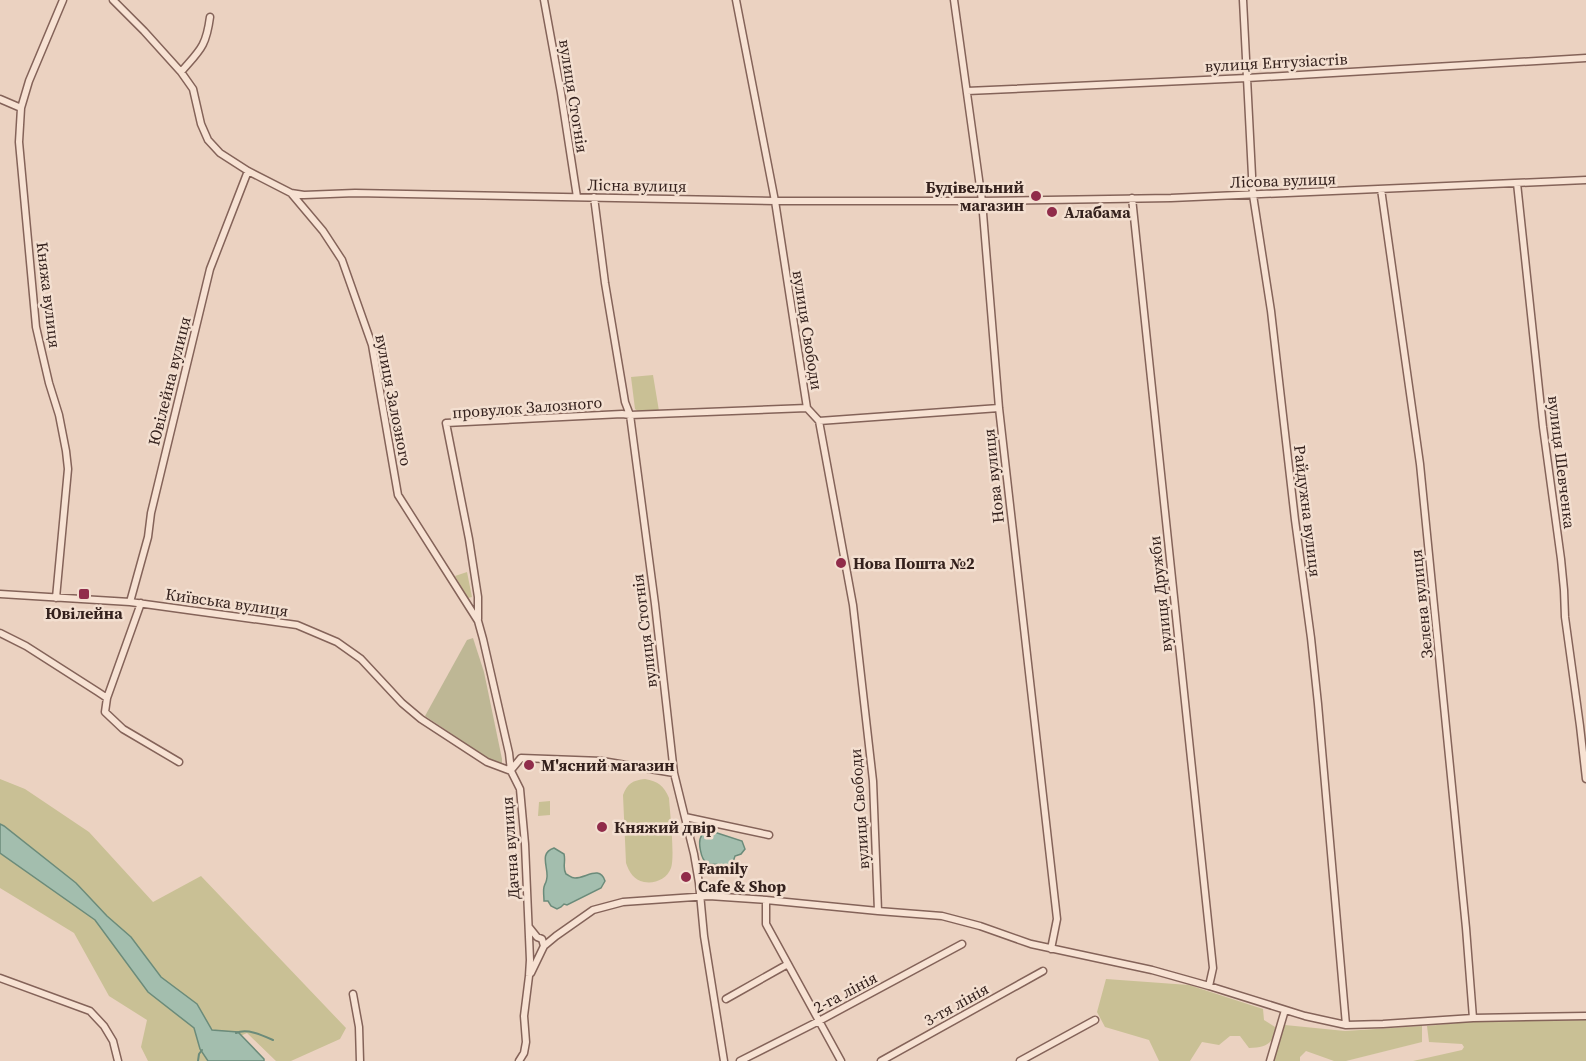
<svg xmlns="http://www.w3.org/2000/svg" width="1586" height="1061" viewBox="0 0 1586 1061" font-family="'Source Serif 4',serif">
<rect width="100%" height="100%" fill="#ebd2c1"/>
<path fill="#c9c095" d="M653,375l6,36 -20,1 -4,-3 -4,-32z
M467,572l5,25 -4,1 -13,-22z
M0,779l25,10 64,43 64,70 48,-26 145,152 -6,11 -49,22h-15l-29,-28 -18,8 -7,20h-74l-7,-14 6,-27 -38,-24 -35,-63 -74,-45z
M645,779c13,2 19,7 24,19 1,15 6,59 2,70 -4,11 -16,16 -27,14 -10,-2 -15,-10 -18,-19l-3,-68c4,-11 10,-15 22,-16z
M550,801v14l-12,1 1,-14z
M1106,979l83,6 74,24 1,11 11,7 2,4c-6,14 -13,17 -28,17l-9,-12h-10l-11,9 -17,-3 -12,19h-31l-10,-21 -44,-13 -8,-15z
M1586,1020v41h-173l49,-11 2,-3 -2,-3 -33,-2 -2,-16 51,-5z
M1285,1025l60,6 77,-5v16l-76,19h-12l-28,-10 -6,6v4h-27z"/>
<path fill="#beb795" d="M473,638l11,34 18,87v5l-4,1 -73,-49 42,-76z"/>
<path fill="#a3beae" stroke="#6b8b7a" stroke-width="1.5" d="M0,824l4,2 72,57 31,33 24,21 30,40 36,27 15,26 26,2 26,27v2h-56l-8,-12 -6,-21 -46,-36 -53,-72 -95,-67z
M711,831l31,10 3,8 -4,5 -6,2 -3,9c-7,-1 -18,1 -25,-2 -6,-3 -10,-22 -5,-28 2,-2 7,-3 9,-4z
M554,848l10,6c2,8 -2,14 2,20 4,2 5,4 9,4 11,0 25,-13 30,3l-4,7 -34,17 -3,-1 -3,3 -4,2 -6,-3 -3,-5h-4c0,-5 -1,-10 0,-14 2,-7 2,-2 3,-10 1,-11 -8,-24 7,-29z"/>
<g fill="none" stroke-linecap="round" stroke-linejoin="round">
<path stroke="#6b8b7a" stroke-width="2" d="M236,1033c11,-5 26,2 37,7
M198,1061l1,-7 3,-4"/>
<defs>
<path id="minor" d="M113,0l31,31 37,41 12,17 8,35 7,16 12,13 28,18 43,22 32,38 19,29 30,85 26,150 80,126 5,18 26,114 2,18 9,18 5,55 5,116 -1,16 -5,40 2,26 -2,11 -5,8
M544,0l17,93 16,104
M736,0l39,201 32,207 12,13 34,184 20,176 5,130
M954,0l28,201 17,207 58,511 -6,30
M1243,0l10,195 18,116 24,209 16,118 7,66 28,321
M181,72c19,-22 25,-25 29,-55
M967,91l280,-13 339,-20
M0,99l21,9
M1517,183l26,244 18,132 3,31 1,27 15,109 6,53
M1381,189l39,275 46,464 7,90
M291,193l13,2 51,-2 420,8h207l189,-3 415,-18
M594,197l11,86 20,119 5,13 25,189 19,169 20,81 5,29 5,53 20,125
M1132,198l81,770 -4,18
M819,421l180,-13
M0,594l130,8 167,23 40,17 24,17 41,44 19,16 66,43 24,9
M56,598l12,-129 -2,-18 -7,-36 -10,-32 -13,-56 -17,-185 2,-34 8,-27 34,-81
M130,602l18,-65 3,-24 59,-244 38,-98
M478,619v-22l-9,-58 -23,-116 176,-9 8,1 177,-7
M0,633l26,13 72,46 9,6 -2,14 18,17 56,33
M107,698l34,-95
M511,770l10,-12 81,3 72,12
M685,817l84,18
M766,900v24l75,137
M529,927l8,10 5,2 2,7 -13,27
M544,946l12,-10 37,-26 30,-8 86,-6 57,4 112,11 64,5 38,10 51,18 121,26 57,16 96,30 41,9 37,-1 90,-6 113,-2
M0,978l90,33 14,15 9,15 5,20
M353,994l6,33 1,34
M726,999l62,-35
M740,1061l79,-40 143,-77
M881,1061l162,-90
M1020,1061l75,-41
M1270,1061l15,-51"/>
</defs>
<use href="#minor" stroke="#846359" stroke-width="9"/>
<use href="#minor" stroke="#f7e2d3" stroke-width="6"/>
</g>
<g fill="#902c4a" stroke="#f3dfd0" stroke-width="2">
<circle cx="1036" cy="196" r="6"/>
<circle cx="1052" cy="212" r="6"/>
<circle cx="841" cy="563" r="6"/>
<rect x="78" y="588" width="12" height="12" rx="3"/>
<circle cx="529" cy="765" r="6"/>
<circle cx="602" cy="827" r="6"/>
<circle cx="686" cy="877" r="6"/>
</g>
<g text-anchor="middle" stroke-width="5" stroke-linejoin="round" paint-order="stroke">
<g font-size="16" fill="#34211d" stroke="#f3dfd0">
<text transform="translate(1276 62) rotate(-3)" y="6">вулиця Ентузіастів</text>
<text transform="translate(574 96) rotate(81)" y="6">вулиця Стогнія</text>
<text transform="translate(1283 180) rotate(-2)" y="6">Лісова вулиця</text>
<text transform="translate(637 185) rotate(1)" y="6">Лісна вулиця</text>
<text transform="translate(49 295) rotate(83)" y="6">Княжа вулиця</text>
<text transform="translate(808 330) rotate(81)" y="6">вулиця Свободи</text>
<text transform="translate(169 381) rotate(-76)" y="6">Ювілейна вулиця</text>
<text transform="translate(394 400) rotate(79)" y="6">вулиця Залозного</text>
<text transform="translate(527 407) rotate(-4)" y="6">провулок Залозного</text>
<text transform="translate(1562 462) rotate(83)" y="6">вулиця Шевченка</text>
<text transform="translate(993 476) rotate(-96)" y="6">Нова вулиця</text>
<text transform="translate(1308 511) rotate(83)" y="6">Райдужна вулиця</text>
<text transform="translate(1160 594) rotate(-96)" y="6">вулиця Дружби</text>
<text transform="translate(227 602) rotate(8)" y="6">Київська вулиця</text>
<text transform="translate(1421 604) rotate(-96)" y="6">Зелена вулиця</text>
<text transform="translate(644 631) rotate(-97)" y="6">вулиця Стогнія</text>
<text transform="translate(859 809) rotate(-94)" y="6">вулиця Свободи</text>
<text transform="translate(510 848) rotate(-94)" y="6">Дачна вулиця</text>
<text transform="translate(845 992) rotate(-28)" y="6">2-га лінія</text>
<text transform="translate(956 1004) rotate(-29)" y="6">3-тя лінія</text>
</g>
<g font-size="16" font-weight="bold" fill="#34211d" stroke="#f3dfd0" text-anchor="start">
<text x="1024" y="193" text-anchor="end">Будівельний<tspan x="1024" dy="18">магазин</tspan></text>
<text x="1064" y="218">Алабама</text>
<text x="853" y="569">Нова Пошта №2</text>
<text x="84" y="619" text-anchor="middle">Ювілейна</text>
<text x="541" y="771">М'ясний магазин</text>
<text x="614" y="833">Княжий двір</text>
<text x="698" y="874">Family<tspan x="698" dy="18">Cafe &amp; Shop</tspan></text>
</g>
</g>
</svg>
